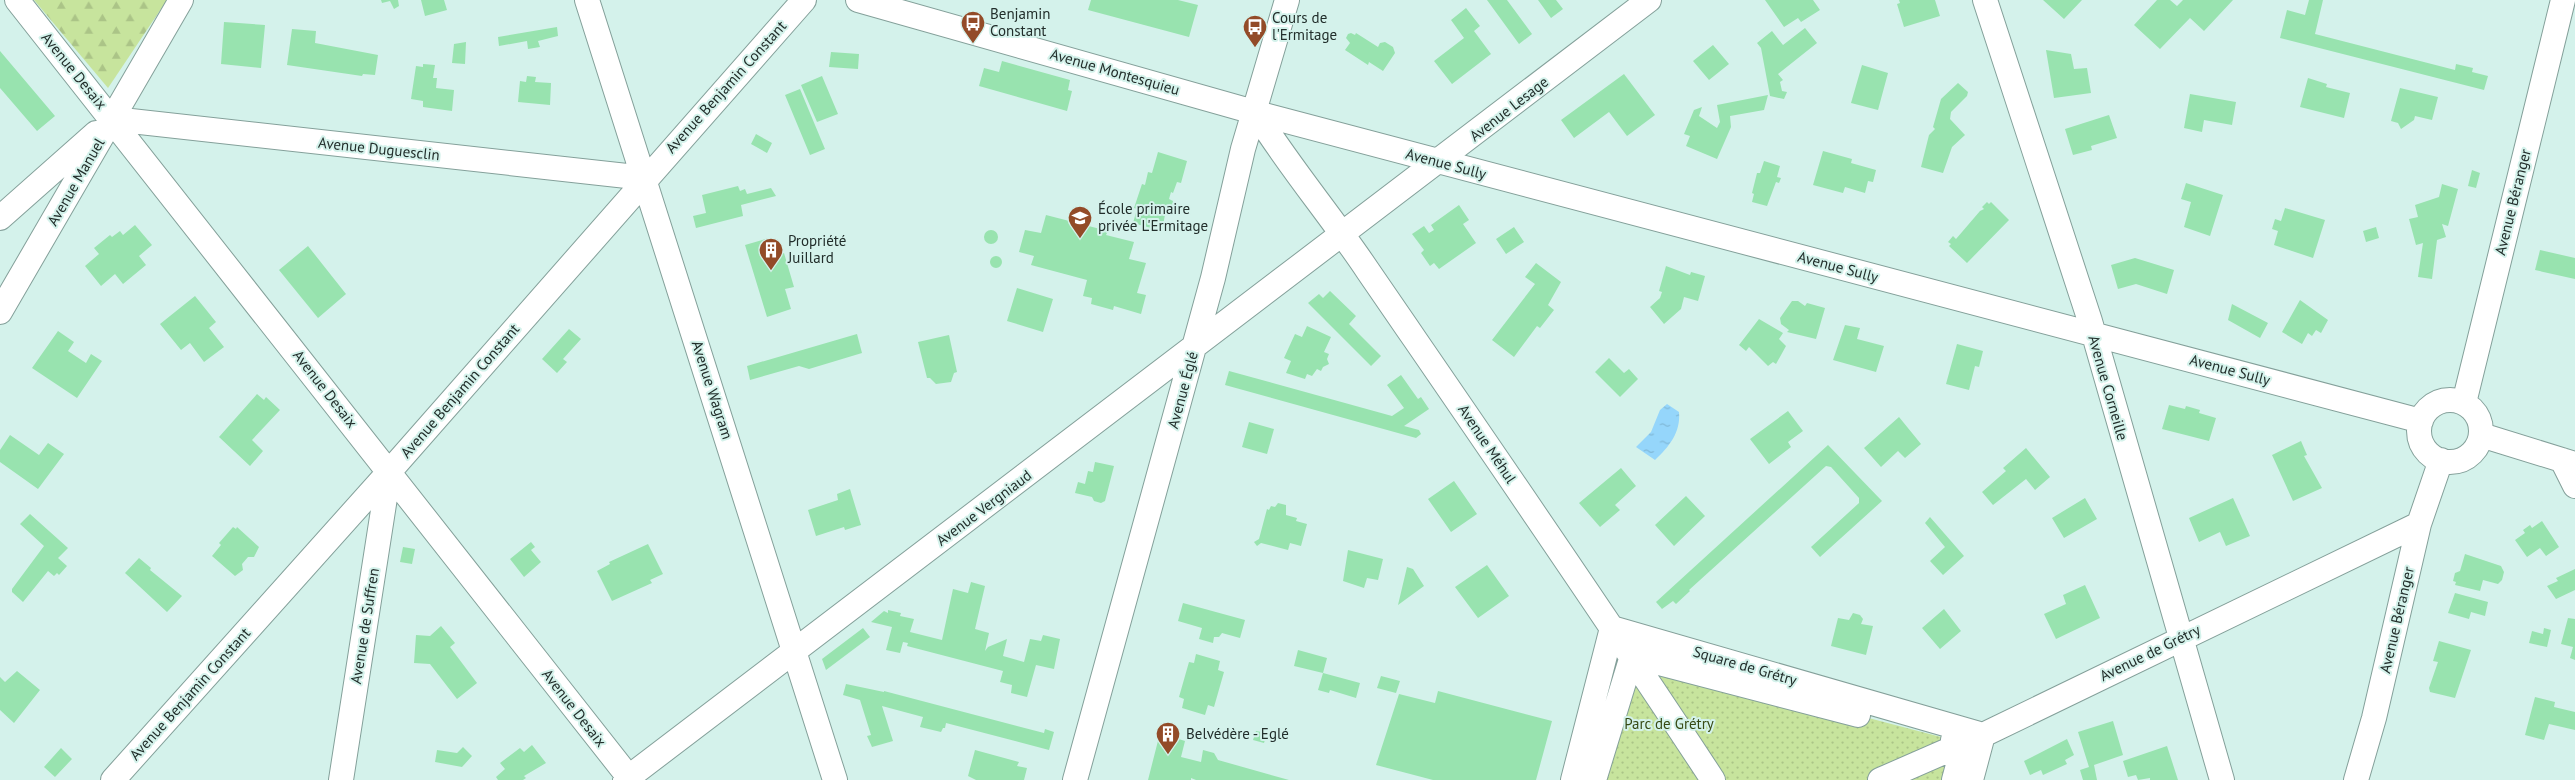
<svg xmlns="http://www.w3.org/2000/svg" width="2575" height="780" viewBox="0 0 2575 780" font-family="'PT Sans',sans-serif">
<defs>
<pattern id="grass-dots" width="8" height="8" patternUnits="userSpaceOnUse" patternTransform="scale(1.25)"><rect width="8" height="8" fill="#c7e49d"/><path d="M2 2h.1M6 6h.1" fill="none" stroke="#abc487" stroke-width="1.8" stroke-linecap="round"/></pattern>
<pattern id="forest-firs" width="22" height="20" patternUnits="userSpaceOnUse" patternTransform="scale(1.25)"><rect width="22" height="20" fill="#c7e49d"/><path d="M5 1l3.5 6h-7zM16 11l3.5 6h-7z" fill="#abc487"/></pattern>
<pattern id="water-ripples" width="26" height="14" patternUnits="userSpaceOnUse" patternTransform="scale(1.25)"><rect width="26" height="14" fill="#95d6fb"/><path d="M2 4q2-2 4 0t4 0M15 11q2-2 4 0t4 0" fill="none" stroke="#80b8d7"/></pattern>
</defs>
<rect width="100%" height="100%" fill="#d4f2eb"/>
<path fill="url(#grass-dots)" d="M1632,656l332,87 -10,37h-360z"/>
<path fill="url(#forest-firs)" d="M34,0h133l-59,88z"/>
<path fill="url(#water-ripples)" d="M1667,404l12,8c2,20 -10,35 -24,48l-19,-13 15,-15 9,-22z"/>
<path fill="#98e3af" d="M381,0h17l1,6 -5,3 -4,-8 -8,2z
M421,0h23l3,10 -22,6z
M1091,0h87l20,5 -9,32 -101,-27z
M1487,0h20l25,34 -13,10z
M1538,0h18l7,9 -12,9z
M1765,0h48l7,10 -19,12 -3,-4 -14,9z
M1899,0h36l5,16 -36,11 -7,-23 3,-1z
M2043,0h39l-18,19z
M2157,0h13l7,6 6,-6h50l-29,31 -14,-13 -30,31 -26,-24z
M2309,0h14l-8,34 140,36 1,-6 17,4 -1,4 16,4 -4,14 -204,-52 7,-28 18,5z
M1466,8l14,18 -6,5 17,23 -39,30 -18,-23 30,-23 -13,-18z
M224,22l41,3 -4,43 -40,-4z
M557,27l1,9 -20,5 2,6 -12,2 -1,-8 -28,5 -1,-9z
M1805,28l12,15 -39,31 5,6 -3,2 2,9 5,1 -3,7 -14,-3 -9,-48 -4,-5 15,-12 11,14z
M292,29l24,2 -1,12 63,12 -3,20 -12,-1 -1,2 -75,-11z
M1351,33l4,2 1,-2 22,14 2,-4 5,-1 8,5 2,6 -12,18 -14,-9 -1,3 -23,-15 5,-7 -4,-5 2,-4z
M466,42l-1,22 -13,-1 2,-19z
M1713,45l16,19 -20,16 -16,-19z
M2046,50l25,4 3,15 13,-1 4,25 -37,5z
M0,51l55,65 -18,15 -37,-43z
M831,52l28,2 -1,15 -29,-2z
M1002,61l68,19 -2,10 4,1 -5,20 -88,-25 5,-18 15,4z
M423,64l12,1 -2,13h4l-1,10 18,2 -2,21 -29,-4v-6l-12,-2 5,-33 7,1z
M1862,65l26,8 -10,37 -27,-7z
M1624,74l31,41 -28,21 -18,-24 -35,26 -13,-18z
M527,76l9,1 -1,5 16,1 -1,22 -32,-3 2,-21 6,1z
M822,76l16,38 -21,8 -16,-37z
M2308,78l19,6 -1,3 24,6 -6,25 -44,-11z
M1958,83l10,9 -1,4 -16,16 -1,7 15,16 -13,12 -9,26 -22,-6 8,-32 6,-6 -2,-2 8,-28z
M2400,88l38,9 -6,23 -17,-4 -1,4 -13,9 -3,-6 -7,-2z
M800,89l25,60 -15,6 -25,-60z
M2190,94l46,8 -4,23 -28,-5 -2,12 -18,-4z
M1768,95l-4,15 -34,6 1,11 -14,32 -31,-13 4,-10 -6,-2 10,-24 8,-3 -3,9 18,12 3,-6 -3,-17z
M2109,115l8,23 -26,8 1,4 -19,5 -8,-26z
M756,134l16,9 -5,10 -16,-9z
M1823,151l29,8 -1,4 25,7 -3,12 -5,-1 -3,12 -20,-6 -2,6 -30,-8z
M1158,152l29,9 -6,22 -4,-1 -4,11 -2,-1 -2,7 4,2 -2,9 -5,-1 -4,22 -29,-8 4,-14 -3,-1 8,-24 3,1 3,-13 4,1z
M1764,161l16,5 -3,11 4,1 -2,5 -3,-1 -9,24 -15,-4 2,-8 -2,-1 5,-20h3z
M2472,170l8,3 -4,15 -8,-2z
M2186,183l37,12 -13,41 -26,-9 7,-25 -10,-3z
M2442,184l16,5 -10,37 -6,-2 4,13 -9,3 -5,39 -14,-2 5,-34 -7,2 -7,-26 9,-2 -3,-12 24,-8z
M738,186l2,5 5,-2 2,5 24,-6 5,8 -35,9 2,11 -47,12 -3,-12 13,-3 -4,-18z
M1987,202l2,2 2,-2 18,18 -42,43 -18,-17 2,-2 -3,-2 5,-6 3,3 24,-28 4,-2 -2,-2z
M1459,205l10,15 -6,4 13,19 -37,26 -5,-6 -4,3 -9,-13 3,-3 -12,-16 12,-8 5,7 5,-3 -3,-5z
M2285,208l40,12 -12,38 -39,-13 4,-14 -6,-2 3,-10 6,2z
M1046,215l62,16 -2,4 28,7 -5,17 17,4 -9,30 9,2 -5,19 -27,-8 -1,4 -22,-6 1,-6 -9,-2 4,-16 -56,-15 3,-9 -15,-4 6,-22 16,3z
M135,225l17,20 -13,11 7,9 -23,19 -8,-10 -14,12 -16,-20 14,-12 -5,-6 16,-13 2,2 8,-6 3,4z
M1514,227l10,15 -18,12 -10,-15z
M2376,227l3,11 -13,4 -3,-11z
M984 237a7 7 0 1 1 14 0a7 7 0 1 1-14 0Z
M769,238l5,18 10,-3 10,34 -9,2 6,20 -24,8 -22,-72z
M308,246l38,48 -28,24 -39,-48z
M2540,250l35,8v21l-40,-9z
M990 262a6 6 0 1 1 12 0a6 6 0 1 1-12 0Z
M2135,258l39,12 -7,24 -31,-10 -18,5 -7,-24z
M1536,263l25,19 -13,23 6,5 -14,18 -3,-2 -23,31 -22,-17 43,-56 -10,-7z
M1666,266l24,9 1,-3 14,4 -7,25 -14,-4 -3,12 -17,15 -14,-17 10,-9 2,-6 -3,-1z
M1017,288l36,11 -10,33 -36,-11z
M1330,291l26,25 -7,8 32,32 -10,10 -63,-63 11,-9 4,4z
M195,296l21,26 -7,6 15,19 -20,15 -14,-19 -9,7 -21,-26z
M2300,300l28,20 -7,13 -5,-3 -4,6 -4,-3 -6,11 -20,-12z
M1792,301h6l7,5 2,-3 18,5 -9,31 -29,-7 2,-2 -8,-6 -1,-6z
M2232,304l36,19 -8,15 -32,-18z
M1759,319l24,14 -4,6 7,7 -10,18 -3,-2 -5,4 -19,-19 -3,4 -7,-6z
M1845,325l15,3 -3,11 27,7 -8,26 -43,-12z
M1307,326l24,11 -7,15 5,2 -2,5 2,5 -6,3 -2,4 -4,-2 -5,7 -5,-2 -2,5 -19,-6 5,-12 -7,-3 11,-24 7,3z
M569,329l12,10 -18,20 4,3 -10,11 -15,-14z
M58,331l16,11 -6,9 18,12 5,-9 11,7 -25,37 -45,-30z
M857,334l5,19 -53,16 -10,-3 -49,14 -3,-14z
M949,335l8,37 -3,1 -3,9 -15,2 -6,-6h-3l-9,-36z
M1957,344l26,7 -4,16 -4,-1 -6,24 -23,-6z
M1609,358l15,15 5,-4 9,10 -18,18 -25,-25z
M1229,371l163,45 12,-8 -17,-23 14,-10 17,24 3,-2 8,12 -25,17 15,4 2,4 -5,4 -191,-53z
M257,394l7,6 2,-3 14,13 -28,30 11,11 -13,15 -31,-29z
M2169,405l16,4 1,-3 14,4 -1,3 17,5 -7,23 -47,-12z
M1788,411l15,20 -15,11 3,5 -22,17 -19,-25z
M1899,417l22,27 -16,14 -7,-7 -17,16 -17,-19z
M1249,422l25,7 -7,25 -25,-7z
M10,435l29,20 9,-12 16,11 -26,35 -38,-27v-12z
M2301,441l6,14 -3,1 18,32 -29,13 -21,-46z
M1828,445l54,56 -62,56 -9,-10 48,-44v-5l-28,-31 -5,-1 -137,124 1,1 -14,13 -3,-3 -11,8 -6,-7z
M2026,448l24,29 -15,13 -9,-11 -33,26 -11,-13 24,-21 -3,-3z
M1095,462l19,4 -9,35 -4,2 -7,-2 -2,-4 -17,-4 3,-11 7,2 3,-13 5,1z
M1621,468l15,18 -21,19 5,5 -20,17 -21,-24z
M1454,481l23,33 -26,18 -23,-33z
M850,489l11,36 -16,5 -1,-3 -28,9 -8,-26 30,-10 -1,-6z
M1686,496l19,20 -31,30 -19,-21z
M2085,498l12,21 -33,19 -12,-20z
M2233,498l17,38 -24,10 -6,-14 -21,10 -10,-24z
M1278,503l8,2v10l11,3 -1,3 11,3 -6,22 -11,-3 -2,7 -27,-7 -4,3 -3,-4 5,-3 8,-30 2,1 2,-4 4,1z
M30,514l38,34 -10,10 9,8 -8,9 -2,-2 -3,3 -6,-5 -25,31 -11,-10v-3l32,-43 -24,-22z
M1930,517l34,39 -21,19 -13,-14 15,-14 -20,-24z
M2542,521l17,26 -13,9 -6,-8 -13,9 -12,-17 10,-7 -2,-3 7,-5 2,3z
M233,527l3,2 1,-2 22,20 -5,10h-6l-6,7 1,6 -8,6 -23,-20 9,-11 -2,-2z
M531,542l4,5 -4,3 10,12 -17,15 -14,-18z
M648,544l15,30 -13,6 2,3 -40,18 -15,-30 13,-7 -1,-2z
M403,547l12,2 -3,15 -12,-2z
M1348,550l35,9 -5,21 -11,-2 -3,10 -21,-7z
M2465,554l36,12 3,6 -2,8 -4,4 -15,-4 -3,11 -25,-6 1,-3 -3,-1 2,-8 5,-2z
M139,558l12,10 -1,2 32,26 -15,16 -42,-39z
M1487,565l22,31 -31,22 -23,-31z
M1407,567l6,2 11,17 -26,19z
M2575,569v21l-19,9 -9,-13 11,-5 -2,-3z
M971,582l14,4 -10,43 14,4 -4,18 3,-4 19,-8 -4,17 21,6 6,-23 11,2 2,-6 17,4 -6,30 -18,-4 -9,32 -16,-4 1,-8 -12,-3 3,-11 -96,-25 1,-3 -5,-1 -3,11 -14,-3 6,-23 -21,-5 13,-11 4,2v-3l13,3 -1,3 14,3 -4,13 32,8 11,-51 15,4z
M2085,585l15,33 -44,21 -12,-25 22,-10 -3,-9z
M2455,593l33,9 -3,14 -14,-4 -2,7 -21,-6z
M1183,603l62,17 -5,18 -18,-5 -3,4h-5l-1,6 -14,-4 3,-11 -24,-7z
M1944,609l17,22 -21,18 -18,-21z
M1853,613l7,2 3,4 -2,5 12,2 -7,29 -35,-9 7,-28 11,2z
M2568,618l7,1v41l-5,-2 3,-11 -12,-3z
M441,626l14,17 -5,4 27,36 -20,16 -27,-35 -16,-1 2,-28 14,1z
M863,628l7,9 -44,33 -4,-11z
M2544,628l7,2 -4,17 -18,-4 3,-12 11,3z
M2439,641l32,9 -16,48 -25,-6 -1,-4 9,-26 -5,-1z
M1298,650l29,8 -4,15 -29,-7z
M1196,654l24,7 -2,9 6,2 -10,35 -6,-2 -3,10 -23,-7 2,-9 -5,-2 10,-35 5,1z
M17,671l23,19 -26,33 -14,-13v-33l5,5z
M1323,673l37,10 -4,15 -26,-8 -1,3 -11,-3z
M1381,676l19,5 -4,12 -19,-5z
M846,684l38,8v-1l160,42 1,-4 9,3 -5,18 -103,-27 -1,5h-2l-2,4 -21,-5 3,-10 -41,-11 11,35 -21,6 -5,-11 4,-1 -11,-35 -17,-5z
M1438,691l114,30 -16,59h-103l-57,-15 23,-71 36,9z
M2535,697l20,5 -1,5 21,5v18l-26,-6 -5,16 -19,-5z
M2113,721l10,34 -29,10 3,15h-14l-3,-10 9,-3 -11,-35z
M1256,731l11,2 -3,10 -11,-3z
M1160,733l25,8 -4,16 20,5 2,-12 11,3 4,7 71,20h-93l-5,-2v2h-43z
M2067,739l7,16 -9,5 2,4 -24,11 -2,-5 -11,5 -6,-14z
M532,745l14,18 -22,13 2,2 -3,2h-25l-2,-3 9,-8 -5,-6 20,-15 4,4z
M2167,746l11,34h-28v-2l-12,2 -2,-5 -8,2 -5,-16z
M463,747l9,9 -10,11 -27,-5 2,-12 20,3z
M61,748l11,11 -17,18 -11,-10z
M975,750l44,12 -2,4 10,2 -3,12h-48l-8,-4z"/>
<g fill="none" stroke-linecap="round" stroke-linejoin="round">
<defs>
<path id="minor" d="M17,0l614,780
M587,0l248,780
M858,0l410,116 1153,305
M1985,0l105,321 132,459
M1255,112c35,56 77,105 113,159 116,169 233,338 345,509
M113,119l532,59
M0,218l96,-85
M0,312l181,-312
M2419 431a31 31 0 1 1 62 0a31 31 0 1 1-62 0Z
M2464,403l99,-403
M2481,435l94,29
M2562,460l13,26
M1632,656l226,59
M1953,740l11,3 -10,37
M113,780l276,-308 415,-472
M341,780l48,-308
M625,780l1024,-780
M1075,780l138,-502 30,-129 44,-149
M1573,780l39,-152 371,107 -12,45
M1594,780l38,-124
M1880,780l103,-45 436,-211
M2356,780l18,-62 45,-194 22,-64"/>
</defs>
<use href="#minor" stroke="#84a09a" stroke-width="26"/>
<use href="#minor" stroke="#fff" stroke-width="24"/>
</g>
<defs>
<symbol id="bus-pin" viewBox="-11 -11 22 30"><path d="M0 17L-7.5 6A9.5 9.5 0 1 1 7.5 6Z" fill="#934b28" stroke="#d4f2eb"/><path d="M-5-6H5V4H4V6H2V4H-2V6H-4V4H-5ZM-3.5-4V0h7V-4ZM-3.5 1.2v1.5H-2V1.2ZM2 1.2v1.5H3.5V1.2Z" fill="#fff"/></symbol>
<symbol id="school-pin" viewBox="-11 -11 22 30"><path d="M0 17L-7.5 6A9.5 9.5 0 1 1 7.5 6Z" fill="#934b28" stroke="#d4f2eb"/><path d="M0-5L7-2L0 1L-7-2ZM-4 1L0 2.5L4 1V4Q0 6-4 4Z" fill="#fff"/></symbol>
<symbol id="building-pin" viewBox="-11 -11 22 30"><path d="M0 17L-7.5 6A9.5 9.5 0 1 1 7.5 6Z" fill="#934b28" stroke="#d4f2eb"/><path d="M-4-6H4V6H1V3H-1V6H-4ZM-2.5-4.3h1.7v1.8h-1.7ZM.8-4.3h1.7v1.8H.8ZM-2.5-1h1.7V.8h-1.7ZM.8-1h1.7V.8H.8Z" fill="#fff"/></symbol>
</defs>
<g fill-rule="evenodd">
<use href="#bus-pin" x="959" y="9" width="28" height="38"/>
<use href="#bus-pin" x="1241" y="13" width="28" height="38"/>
<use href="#school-pin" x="1066" y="204" width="28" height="38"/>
<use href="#building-pin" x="757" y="236" width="28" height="38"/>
<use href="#building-pin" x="1154" y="720" width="28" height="38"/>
</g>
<g text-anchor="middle" stroke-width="4" stroke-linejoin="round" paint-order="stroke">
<g font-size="15" fill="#222e2b" stroke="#d4f2eb" text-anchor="start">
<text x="990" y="19">Benjamin<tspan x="990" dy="17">Constant</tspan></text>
<text x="1272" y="23">Cours de<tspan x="1272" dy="17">l'Ermitage</tspan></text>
<text x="1098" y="214">École primaire<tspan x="1098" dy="17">privée L'Ermitage</tspan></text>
<text x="788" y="246">Propriété<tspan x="788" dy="17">Juillard</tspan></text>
<text x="1186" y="739">Belvédère - Eglé</text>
</g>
<g font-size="15" fill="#222e2b" stroke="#d4f2eb">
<text transform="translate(74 71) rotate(51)" y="5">Avenue Desaix</text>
<text transform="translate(1115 72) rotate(16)" y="5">Avenue Montesquieu</text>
<text transform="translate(726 87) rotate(-48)" y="5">Avenue Benjamin Constant</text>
<text transform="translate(1509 109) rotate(-38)" y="5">Avenue Lesage</text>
<text transform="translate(379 149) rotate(6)" y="5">Avenue Duguesclin</text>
<text transform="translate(1446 164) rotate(15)" y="5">Avenue Sully</text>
<text transform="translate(76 182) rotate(-60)" y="5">Avenue Manuel</text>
<text transform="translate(2513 202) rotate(-76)" y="5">Avenue Béranger</text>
<text transform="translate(1838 267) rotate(15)" y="5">Avenue Sully</text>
<text transform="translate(2230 370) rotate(15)" y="5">Avenue Sully</text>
<text transform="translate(2108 388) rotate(74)" y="5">Avenue Corneille</text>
<text transform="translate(325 389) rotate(52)" y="5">Avenue Desaix</text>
<text transform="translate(712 390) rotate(72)" y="5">Avenue Wagram</text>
<text transform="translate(1183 390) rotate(-75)" y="5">Avenue Églé</text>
<text transform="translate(460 391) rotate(-49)" y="5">Avenue Benjamin Constant</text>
<text transform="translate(1487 444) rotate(56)" y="5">Avenue Méhul</text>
<text transform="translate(984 508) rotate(-37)" y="5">Avenue Vergniaud</text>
<text transform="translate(2397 620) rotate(-77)" y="5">Avenue Béranger</text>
<text transform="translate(365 626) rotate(-81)" y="5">Avenue de Suffren</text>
<text transform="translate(2150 653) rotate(-26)" y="5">Avenue de Grétry</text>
<text transform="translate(1745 666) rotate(16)" y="5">Square de Grétry</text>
<text transform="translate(190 694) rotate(-48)" y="5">Avenue Benjamin Constant</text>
<text transform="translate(574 708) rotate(52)" y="5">Avenue Desaix</text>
</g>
<g font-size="15" fill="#374a14" stroke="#d4f2eb">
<text x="1669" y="729">Parc de Grétry</text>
</g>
</g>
</svg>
